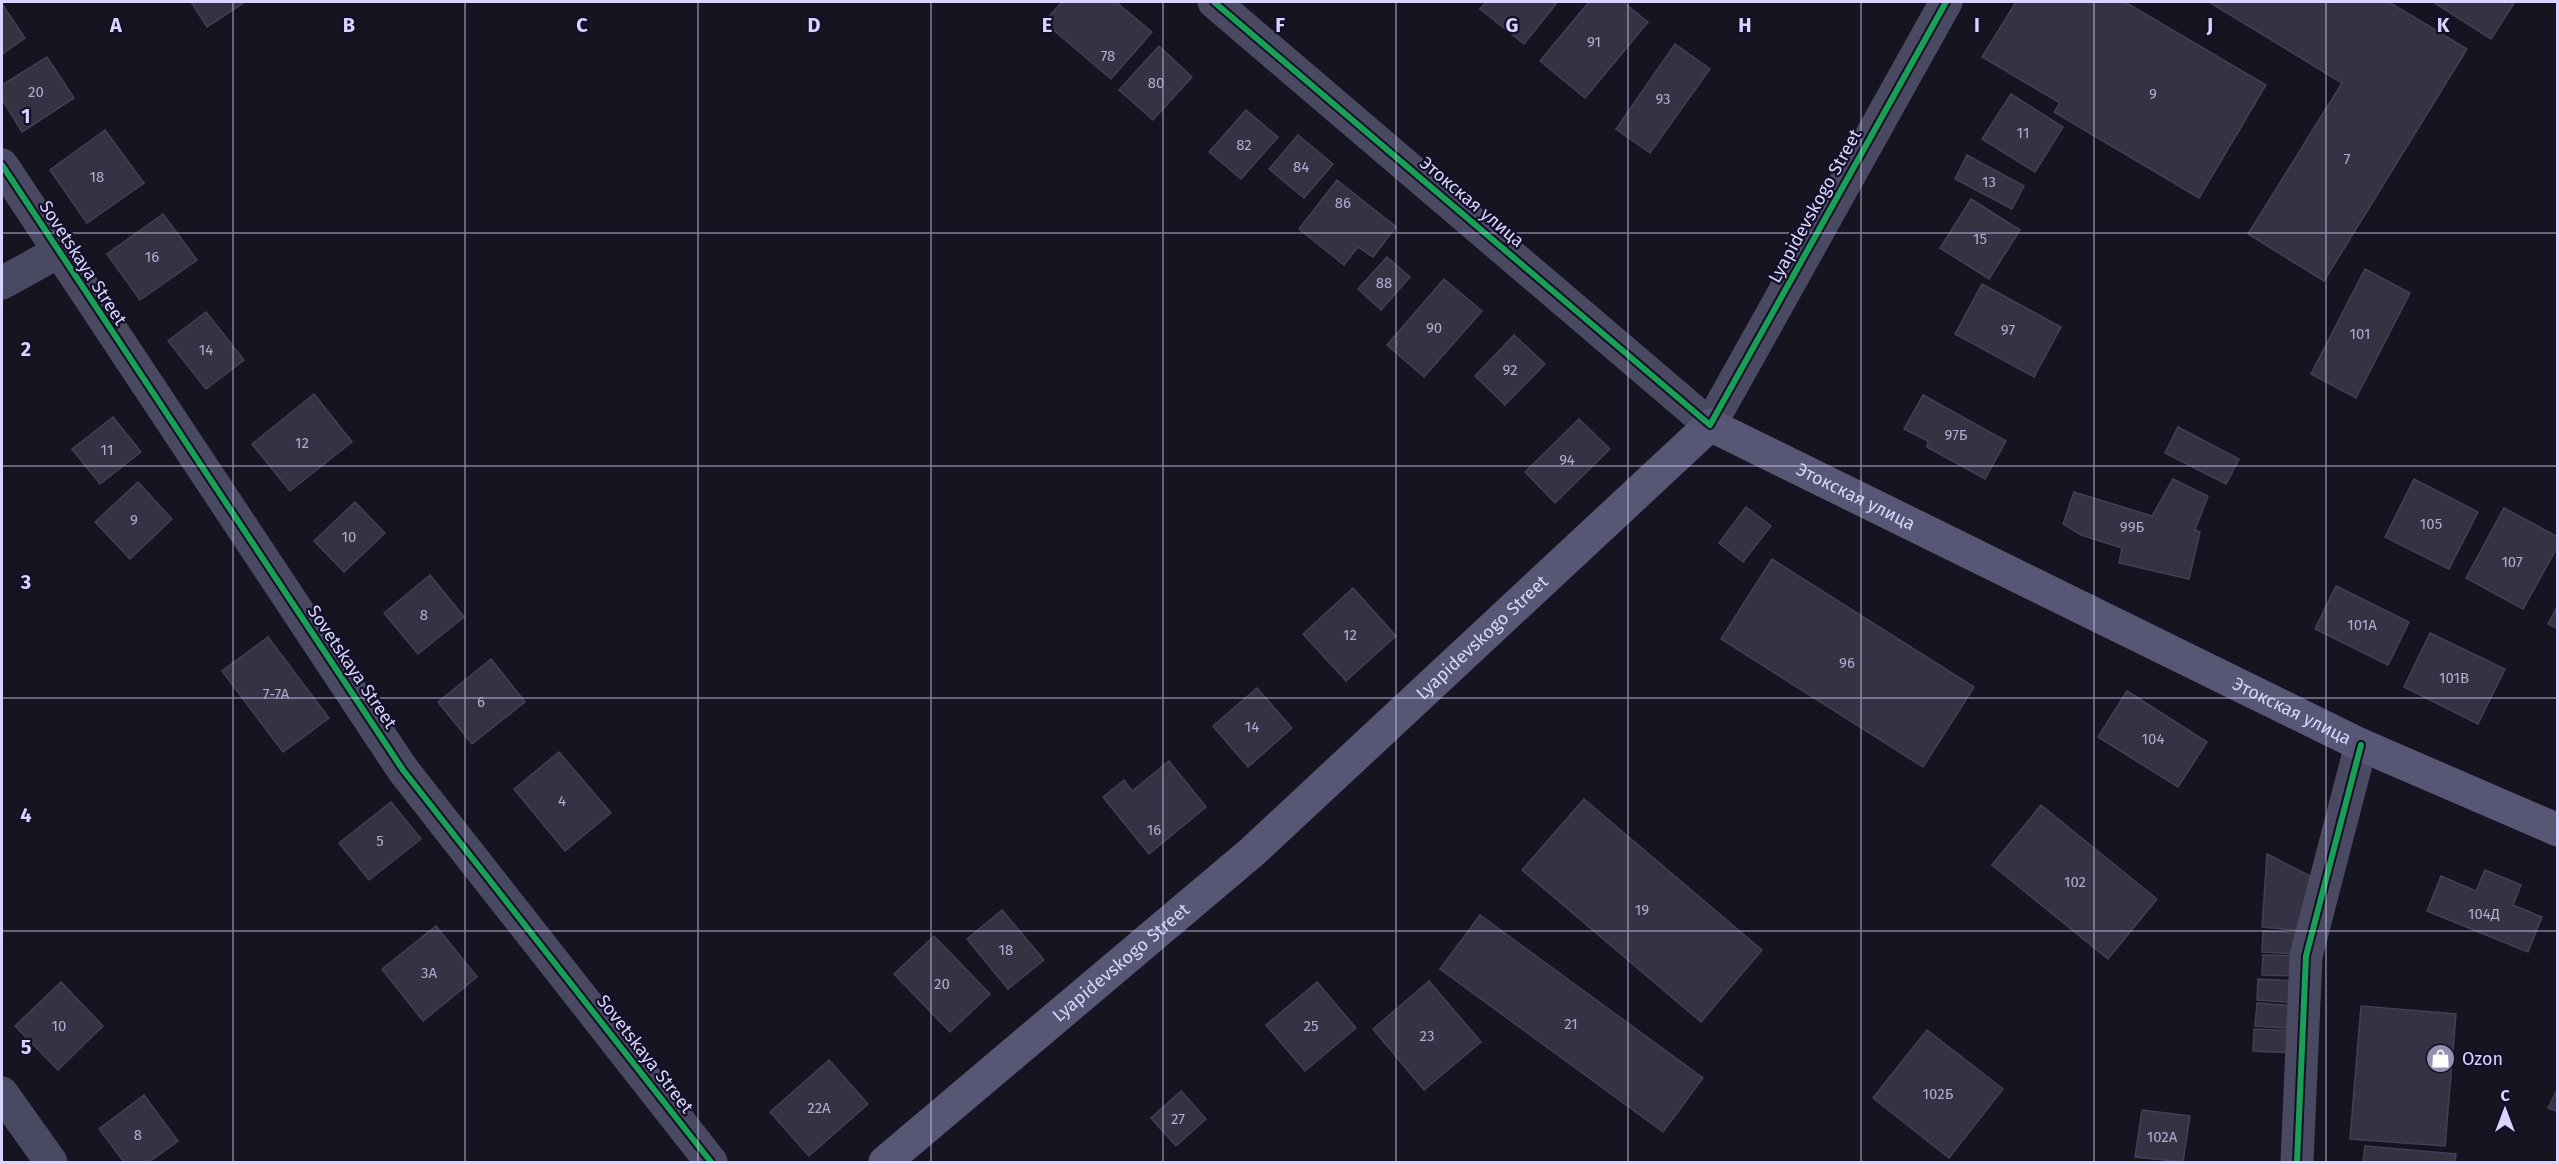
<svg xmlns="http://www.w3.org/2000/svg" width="2559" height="1164" viewBox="0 0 2559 1164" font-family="'Fira Sans',sans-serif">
<rect width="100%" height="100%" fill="#161421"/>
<path fill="#343243" stroke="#433f54" stroke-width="1.5" d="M191,2h54l-38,25z
M1062,2h54l36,30 -41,47 -67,-57z
M1486,2h66l4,2 -32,40 -44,-35z
M1589,2h34l25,20 -63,76 -45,-37z
M2016,2h109l141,83 -67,113 -145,-86 6,-9 -78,-46z
M2209,2h180l78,47 -143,232 -76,-47 94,-151z
M2433,2h82l-24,37z
M2,4l23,34 -23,16z
M1675,44l35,25 -60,84 -34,-24z
M1159,46l33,31 -39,43 -34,-30z
M47,57l27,41 -52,34 -20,-33v-14z
M2011,94l52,33 -28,45 -53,-33z
M1246,110l32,27 -37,42 -32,-27z
M105,130l39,53 -57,40 -37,-53z
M1298,135l35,29 -29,34 -35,-29z
M1967,155l57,31 -12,23 -57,-30z
M1337,180l59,47 -23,30 -15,-10 -14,18 -45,-36z
M1971,199l49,31 -31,49 -49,-31z
M163,214l34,46 -57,40 -33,-46z
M1387,257l23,20 -29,33 -23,-21z
M2365,269l45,24 -54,105 -45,-24z
M1444,279l38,32 -58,66 -37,-32z
M1982,284l79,43 -27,50 -79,-43z
M206,312l38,48 -38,29 -38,-48z
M1514,335l31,29 -40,41 -30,-29z
M314,394l38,48 -62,49 -38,-47z
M1923,395l83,46 -21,38 -58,-32 1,-6 -24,-12z
M113,417l28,35 -41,32 -28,-35z
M1579,419l31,30 -55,54 -30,-31z
M2178,427l61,32 -13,25 -61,-31z
M2173,479l35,17 -13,34 5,2 -11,47 -70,-16 3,-15 -41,-13 -18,-11 11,-32 78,24z
M2414,479l64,33 -29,57 -64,-32z
M138,482l34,37 -42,40 -35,-37z
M355,502l30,31 -41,39 -30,-31z
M1746,507l25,19 -28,36 -24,-19z
M2504,508l54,29v9l-35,63 -57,-31z
M1772,559l202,128 -51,80 -202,-128z
M430,575l34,42 -46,37 -34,-41z
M2336,586l73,36 -21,43 -73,-36z
M1353,588l43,48 -50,45 -43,-47z
M2558,605v24l-10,-5z
M2430,633l75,36 -27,55 -74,-37z
M268,637l61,81 -46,34 -61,-81z
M491,659l34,43 -53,42 -34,-42z
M1257,688l35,40 -44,39 -35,-41z
M2127,691l80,51 -29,45 -80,-50z
M559,752l52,61 -46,38 -51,-62z
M1169,761l37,46 -57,47 -46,-57 21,-17 8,11z
M1584,799l178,151 -61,72 -179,-152z
M391,802l30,37 -52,41 -30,-37z
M2041,805l116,94 -49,60 -116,-94z
M2267,854l43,22 -5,55 -43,-4z
M2485,870l36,15 -8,20 29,12 -14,35 -101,-41 14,-35 35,15z
M1002,910l42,50 -36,29 -41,-50z
M1480,915l223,163 -40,54 -223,-163z
M436,926l41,51 -54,44 -41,-52z
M2263,931l42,3 -1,20 -42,-2z
M934,936l56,58 -40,38 -56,-58z
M2263,955l40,1 -1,20 -40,-1z
M2258,979l43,2 -2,22 -42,-3z
M1429,981l52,61 -57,48 -51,-61z
M61,982l42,44 -45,44 -43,-44z
M1317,982l39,46 -51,43 -39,-46z
M2257,1003l42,3 -2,23 -42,-3z
M2361,1006l95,8 -11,132 -95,-7z
M2254,1029l43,2 -1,22 -43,-2z
M1927,1030l76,59 -54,69 -76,-60z
M829,1060l39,44 -59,52 -39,-44z
M2558,1088v24l-10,-4z
M1181,1091l25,28 -30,27 -25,-28z
M144,1095l34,46 -29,21h-25l-25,-33z
M2142,1110l48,6 -7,46 -48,-5z
M2365,1146l91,8 -1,8h-92z"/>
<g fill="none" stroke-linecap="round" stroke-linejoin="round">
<path stroke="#4a4962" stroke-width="33" d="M2,165l401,605 308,392
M2,283l56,-31
M1710,425l236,-423
M2,1093l49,69
M2297,1162l9,-206 55,-211"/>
<path stroke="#4a4962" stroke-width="33" d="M1214,2l496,423"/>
<path stroke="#575674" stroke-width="33" id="s1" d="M885,1162l367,-310 458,-427 651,320 197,85"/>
<defs>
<path id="cycleway" d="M1214,2l496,423 236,-423
M2,165l401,605 308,392
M2297,1162l9,-206 55,-211"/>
</defs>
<use href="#cycleway" stroke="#130f26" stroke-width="10"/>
<use href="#cycleway" stroke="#1a9f57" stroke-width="6"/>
</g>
<path fill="none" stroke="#d9d4ff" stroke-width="1.5" stroke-opacity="0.55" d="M233,2v1160M465,2v1160M698,2v1160M931,2v1160M1163,2v1160M1396,2v1160M1628,2v1160M1861,2v1160M2094,2v1160M2326,2v1160M2,233h2556M2,466h2556M2,698h2556M2,931h2556"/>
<defs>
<symbol id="shop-disc" viewBox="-11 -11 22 22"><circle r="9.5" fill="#9591b1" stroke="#130f26"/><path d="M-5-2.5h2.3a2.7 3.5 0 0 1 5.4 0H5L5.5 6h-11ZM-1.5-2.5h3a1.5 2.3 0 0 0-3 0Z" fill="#fff"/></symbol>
</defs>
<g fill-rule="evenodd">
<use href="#shop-disc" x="2424" y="1042" width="33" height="33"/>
</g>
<g text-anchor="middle" stroke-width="4.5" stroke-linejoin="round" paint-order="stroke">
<g font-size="15" fill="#b0acd0">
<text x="1594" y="47">91</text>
<text x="1108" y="61">78</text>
<text x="1156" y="88">80</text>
<text x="36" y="97">20</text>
<text x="2153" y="99">9</text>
<text x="1663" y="104">93</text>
<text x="2023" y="138">11</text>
<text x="1244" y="150">82</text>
<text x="2347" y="164">7</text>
<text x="1301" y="172">84</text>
<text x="97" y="182">18</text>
<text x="1989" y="187">13</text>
<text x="1343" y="208">86</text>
<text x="1980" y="244">15</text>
<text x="152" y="262">16</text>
<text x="1384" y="288">88</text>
<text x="1434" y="333">90</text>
<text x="2008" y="335">97</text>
<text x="2360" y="339">101</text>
<text x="206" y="355">14</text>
<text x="1510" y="375">92</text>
<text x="1956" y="440">97Б</text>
<text x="302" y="448">12</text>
<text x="107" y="455">11</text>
<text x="1567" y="465">94</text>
<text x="134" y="525">9</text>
<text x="2431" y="529">105</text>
<text x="2132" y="532">99Б</text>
<text x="349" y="542">10</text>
<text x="2512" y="567">107</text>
<text x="424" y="620">8</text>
<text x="2362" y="630">101А</text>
<text x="1350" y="640">12</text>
<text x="1847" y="668">96</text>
<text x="2454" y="683">101В</text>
<text x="276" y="699">7-7А</text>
<text x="481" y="707">6</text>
<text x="1252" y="732">14</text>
<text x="2153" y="744">104</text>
<text x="562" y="806">4</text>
<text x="1154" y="835">16</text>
<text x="380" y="846">5</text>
<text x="2075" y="887">102</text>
<text x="1642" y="915">19</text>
<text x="2484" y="919">104Д</text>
<text x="1006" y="955">18</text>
<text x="429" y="978">3А</text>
<text x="942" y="989">20</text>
<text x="1571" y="1029">21</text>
<text x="59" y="1031">10</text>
<text x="1311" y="1031">25</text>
<text x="1427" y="1041">23</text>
<text x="1938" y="1099">102Б</text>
<text x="819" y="1113">22А</text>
<text x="1178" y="1124">27</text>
<text x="138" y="1140">8</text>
<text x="2162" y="1142">102А</text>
</g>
<g font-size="18" fill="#d9d4ff" stroke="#130f26">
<text transform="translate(1472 202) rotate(40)" y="6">Этокская улица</text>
<text transform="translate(1815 206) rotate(-61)" y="6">Lyapidevskogo Street</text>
<text transform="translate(83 263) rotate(57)" y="6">Sovetskaya Street</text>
<text dy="6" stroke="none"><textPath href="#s1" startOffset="1269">Этокская улица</textPath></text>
<text dy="6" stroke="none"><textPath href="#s1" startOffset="795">Lyapidevskogo Street</textPath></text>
<text transform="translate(352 667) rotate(56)" y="6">Sovetskaya Street</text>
<text dy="6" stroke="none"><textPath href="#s1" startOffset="1755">Этокская улица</textPath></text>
<text dy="6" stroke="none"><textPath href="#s1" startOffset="309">Lyapidevskogo Street</textPath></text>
<text transform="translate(645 1054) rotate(52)" y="6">Sovetskaya Street</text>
</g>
<g font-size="18" fill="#d9d4ff" stroke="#130f26" text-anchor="start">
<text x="2462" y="1065">Ozon</text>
</g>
</g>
<g font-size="20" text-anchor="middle" font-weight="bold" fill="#d9d4ff" stroke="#130f26" stroke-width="4.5" stroke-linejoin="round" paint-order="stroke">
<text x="116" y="32">A</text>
<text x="349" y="32">B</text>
<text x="582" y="32">C</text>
<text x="814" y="32">D</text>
<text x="1047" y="32">E</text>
<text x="1280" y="32">F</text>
<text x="1512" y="32">G</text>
<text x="1745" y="32">H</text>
<text x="1977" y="32">I</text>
<text x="2210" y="32">J</text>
<text x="2443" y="32">K</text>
<text x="26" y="123">1</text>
<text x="26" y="356">2</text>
<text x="26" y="589">3</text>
<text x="26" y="822">4</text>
<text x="26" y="1054">5</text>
</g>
<rect width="2559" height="1164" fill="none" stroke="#d9d4ff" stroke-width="6"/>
<g transform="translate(2505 1110)" stroke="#130f26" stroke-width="4.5" paint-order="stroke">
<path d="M0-4.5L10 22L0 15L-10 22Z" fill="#d9d4ff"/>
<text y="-9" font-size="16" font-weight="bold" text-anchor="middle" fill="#d9d4ff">С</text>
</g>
</svg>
